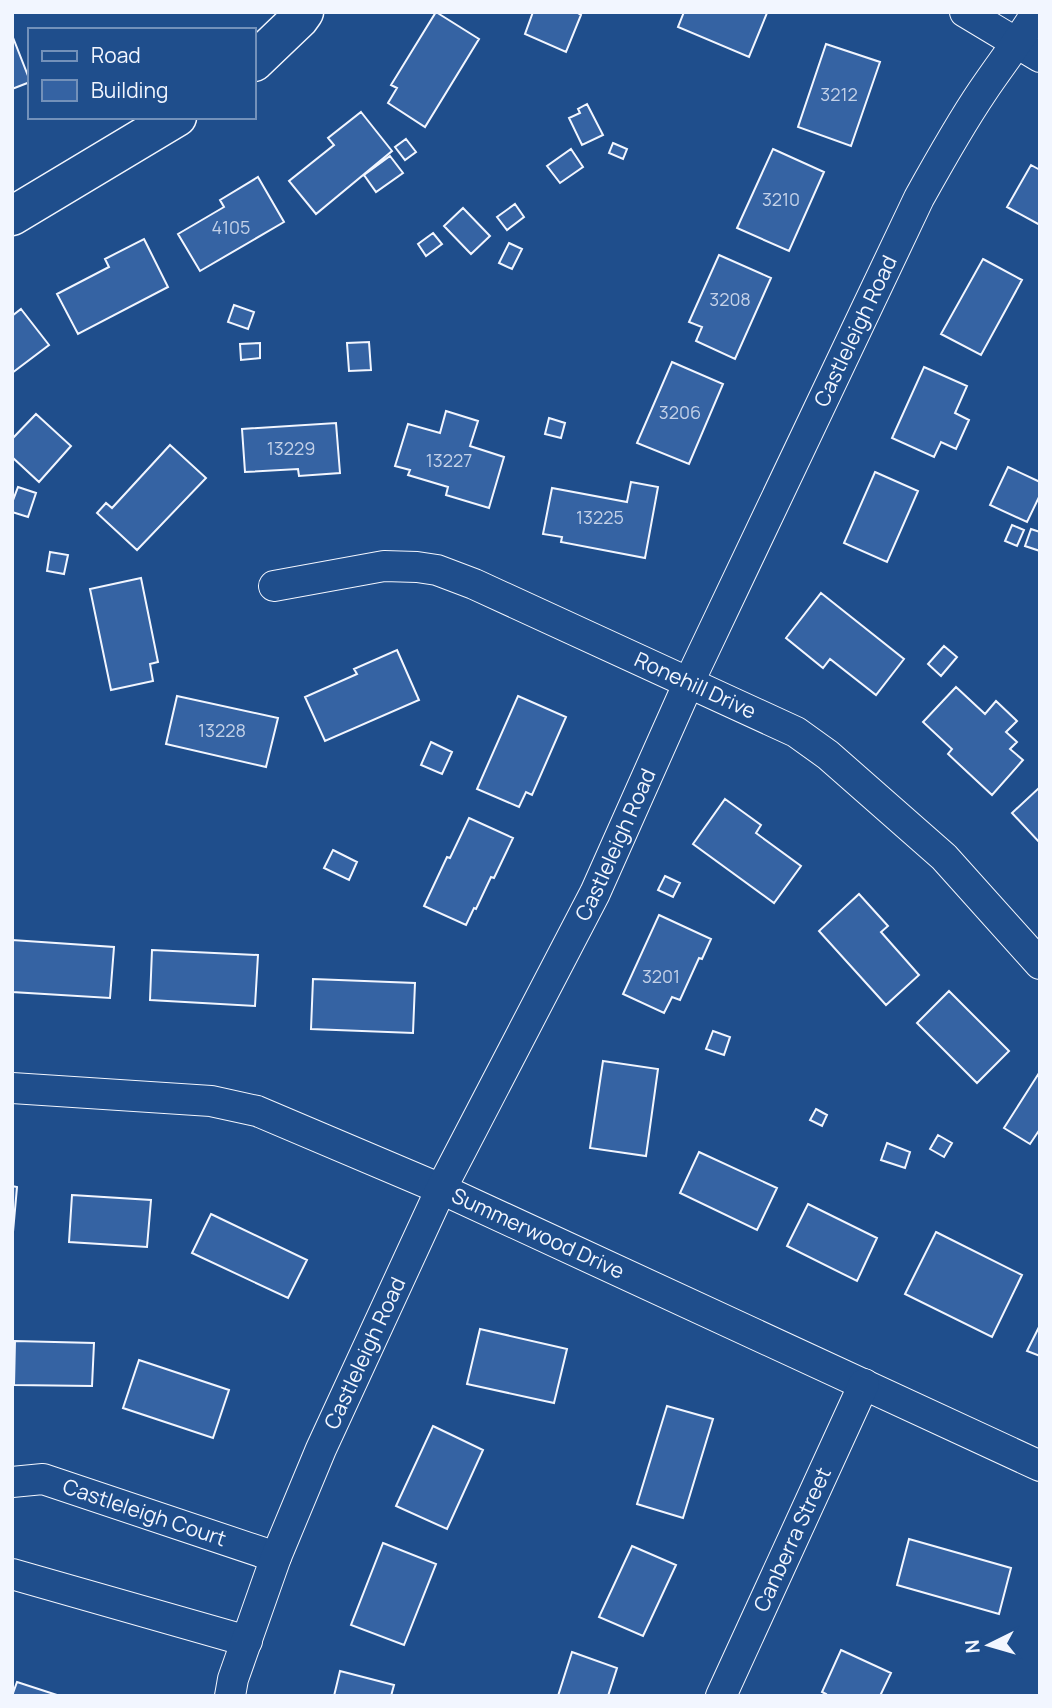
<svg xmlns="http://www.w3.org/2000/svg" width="1052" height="1708" viewBox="0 0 1052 1708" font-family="Manrope,sans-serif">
<rect width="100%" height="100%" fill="#1f4e8c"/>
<path fill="#3563a3" stroke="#f2f6ff" stroke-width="2" d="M436,12l43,27 -54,88 -37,-24 9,-15 -6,-3z
M533,12h43l5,3 -15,37 -41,-18z
M684,12h81l2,1 -18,44 -71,-30z
M12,35l18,46v1l-18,7z
M826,44l54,18 -29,84 -53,-19z
M587,104l16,31 -21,10 -13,-27 11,-5 -2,-4z
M361,112l31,39 -76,63 -27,-33 45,-36 -6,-7z
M406,139l10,13 -11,8 -10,-13z
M613,143l14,6 -4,10 -14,-6z
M571,149l12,18 -23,16 -13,-17z
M773,149l51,23 -35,79 -52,-23z
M390,156l13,17 -27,19 -12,-17z
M1031,165l9,5v55l-33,-18z
M258,177l26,45 -84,49 -22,-37 46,-27 -4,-7z
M515,204l9,13 -17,13 -10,-13z
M463,208l27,28 -19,18 -27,-28z
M433,233l9,11 -16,12 -8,-12z
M144,239l24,48 -90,47 -21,-40 52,-27 -4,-8z
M509,243l13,6 -10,20 -13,-6z
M719,255l52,23 -36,81 -39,-18 6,-14 -13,-5z
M983,259l39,21 -41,75 -40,-21z
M234,305l20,7 -6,17 -20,-7z
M21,309l28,36 -37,28v-57z
M369,342l2,28 -22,1 -2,-28z
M260,343v15l-19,2 -1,-16z
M672,362l51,22 -34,80 -52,-21z
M924,367l43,19 -12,27 14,7 -13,29 -15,-7 -7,15 -42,-19z
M446,411l32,10 -8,25 34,11 -15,51 -43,-13 2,-8 -40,-12 2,-5 -15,-4 13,-42 32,9z
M36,414l35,32 -32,36 -27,-25v-18z
M549,418l16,5 -4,15 -16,-4z
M336,423l4,50 -41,3 -1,-7 -53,3 -3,-43z
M170,445l36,33 -69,72 -40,-37 9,-10 6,5z
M1008,467l32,15v13l-13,27 -37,-17z
M875,472l43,19 -31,71 -43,-19z
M631,482l27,5 -13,71 -84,-16 1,-5 -19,-3 9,-46 75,14z
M18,487l18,6 -8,24 -16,-5v-9z
M1012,525l12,5 -7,16 -12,-5z
M1031,529l9,3v19l-15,-5z
M50,552l18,3 -4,19 -17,-3z
M141,578l17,84 -8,2 3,17 -42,9 -21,-101z
M821,593l83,66 -28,36 -46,-36 -7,9 -37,-30z
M944,646l13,11 -16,19 -13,-12z
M397,650l22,50 -94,41 -20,-44 52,-23 -3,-5z
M956,687l29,27 11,-13 21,20 -11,11 11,10 -7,7 13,11 -31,35 -44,-41 4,-5 -29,-27z
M177,696l101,22 -12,49 -100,-23z
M518,696l48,21 -34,78 -6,-3 -7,15 -42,-18z
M431,742l21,10 -10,22 -21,-9z
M1040,787v56l-28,-30z
M725,799l36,26 -5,8 45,33 -27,37 -81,-59z
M469,818l44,20 -19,40 -3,-1 -15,32 -2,-1 -8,17 -42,-19 23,-49 3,1z
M333,850l24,12 -8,18 -25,-12z
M665,876l15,7 -7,14 -15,-7z
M859,894l29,32 -7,6 38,43 -33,30 -67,-74z
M659,915l52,24 -9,20 -3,-1 -19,42 -8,-3 -8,16 -41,-19z
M12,940l102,7 -4,51 -98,-6z
M152,950l106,5 -3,51 -105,-6z
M313,979l102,4 -2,50 -102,-4z
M949,991l60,60 -32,32 -60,-60z
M713,1031l17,6 -6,18 -18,-6z
M603,1061l55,8 -12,87 -56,-8z
M1039,1073l1,56 -10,15 -26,-16z
M816,1109l11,6 -5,11 -12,-6z
M938,1135l14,8 -8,14 -14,-8z
M887,1143l23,9 -5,16 -24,-8z
M699,1152l78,36 -20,42 -77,-37z
M12,1186l5,1 -4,45h-1z
M72,1195l79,5 -4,47 -78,-5z
M808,1204l69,34 -20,43 -70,-35z
M211,1214l96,46 -19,38 -96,-45z
M936,1232l86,43 -30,62 -87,-43z
M1040,1325v31l-13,-5z
M480,1329l87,20 -13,54 -87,-19z
M15,1341l79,2 -2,43 -78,-1z
M139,1360l90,30 -16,48 -90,-30z
M667,1406l46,13 -30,99 -46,-14z
M433,1426l50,24 -36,79 -51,-23z
M909,1539l102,29 -12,46 -102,-29z
M383,1543l53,21 -32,81 -53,-20z
M632,1546l44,19 -33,71 -44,-19z
M841,1650l50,23 -11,23h-55l1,-2 -4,-2z
M572,1652l45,16 -9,28h-50z
M340,1671l54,14 -3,11h-57z
M17,1682l43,14h-48z"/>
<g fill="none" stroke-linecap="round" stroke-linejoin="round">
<defs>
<g id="minor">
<path d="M965,12l75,45"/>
<path id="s1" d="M274,586l110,-20 33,1 20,3 37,14 322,148 32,23 116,102 96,107"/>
<path id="s2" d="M12,1088l199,13 46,10 184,78 599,277"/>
<path id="s3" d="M12,1482l31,-3 233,78"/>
<path d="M12,1574l235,67"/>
<path id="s4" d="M230,1696l3,-17 43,-122 45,-108 120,-260 154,-296 94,-211 230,-484c20,-36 40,-72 63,-106 18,-27 38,-52 55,-80"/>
<path id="s5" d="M721,1696l143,-312"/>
</g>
<path id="secondary" d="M254,62l45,-43 5,-7
M12,216l165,-99"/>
</defs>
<use href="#minor" stroke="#f2f6ff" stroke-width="32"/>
<use href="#secondary" stroke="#f2f6ff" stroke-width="41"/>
<use href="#minor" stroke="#1f4e8c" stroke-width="30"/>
<use href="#secondary" stroke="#1f4e8c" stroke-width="38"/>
</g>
<g text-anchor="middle" stroke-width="5" stroke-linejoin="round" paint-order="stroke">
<g font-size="18" fill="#c3d1e8">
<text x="839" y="101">3212</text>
<text x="781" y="206">3210</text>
<text x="231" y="234">4105</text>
<text x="730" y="306">3208</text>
<text x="680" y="419">3206</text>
<text x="291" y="455">13229</text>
<text x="449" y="467">13227</text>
<text x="600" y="524">13225</text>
<text x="222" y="737">13228</text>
<text x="661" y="983">3201</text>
</g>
<g font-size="21" fill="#f2f6ff" stroke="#1f4e8c">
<text dy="7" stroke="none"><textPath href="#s4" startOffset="1503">Castleleigh Road</textPath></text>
<text dy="7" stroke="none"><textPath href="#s1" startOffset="448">Ronehill Drive</textPath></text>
<text dy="7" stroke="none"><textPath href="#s4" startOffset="936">Castleleigh Road</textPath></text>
<text dy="7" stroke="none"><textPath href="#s2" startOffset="553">Summerwood Drive</textPath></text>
<text dy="7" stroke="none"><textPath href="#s4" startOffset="369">Castleleigh Road</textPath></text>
<text dy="7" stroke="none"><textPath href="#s3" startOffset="138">Castleleigh Court</textPath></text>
<text dy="7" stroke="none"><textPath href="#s5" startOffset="172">Canberra Street</textPath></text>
</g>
</g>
<rect width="1052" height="1708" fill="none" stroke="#f2f6ff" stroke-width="28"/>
<rect x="28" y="28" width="228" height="91" fill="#1f4e8c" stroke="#7391ba" stroke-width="2"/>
<rect x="42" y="51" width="35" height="10" fill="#1f4e8c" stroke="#7391ba" stroke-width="2"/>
<text x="91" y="63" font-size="21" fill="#f2f6ff">Road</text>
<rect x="42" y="80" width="35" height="21" fill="#3563a3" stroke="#7391ba" stroke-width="2"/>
<text x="91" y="98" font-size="21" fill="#f2f6ff">Building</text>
<g transform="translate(989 1645) rotate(265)" stroke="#1f4e8c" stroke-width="5" paint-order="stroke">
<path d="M0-5L12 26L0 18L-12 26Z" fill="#f2f6ff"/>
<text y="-10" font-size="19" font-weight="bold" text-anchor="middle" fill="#f2f6ff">N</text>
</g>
</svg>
